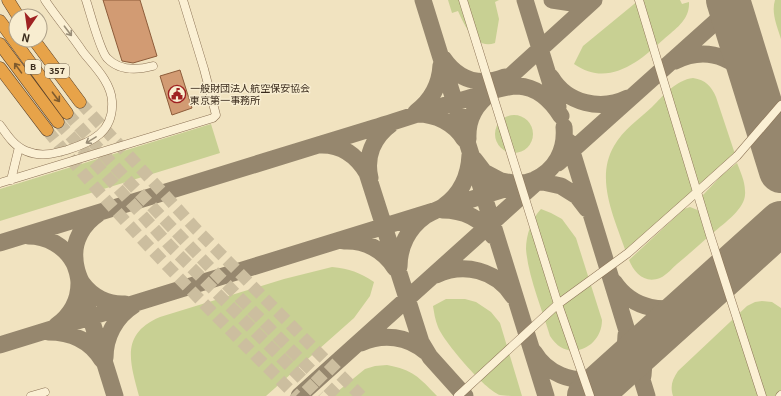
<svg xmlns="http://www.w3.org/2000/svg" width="781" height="396" viewBox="0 0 781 396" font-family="Georgia,'Noto Sans JP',serif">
<rect width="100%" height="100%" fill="#f1e3c0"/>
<path fill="#c8d093" d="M448,0h51l-4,2 4,17 -4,24c-20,7 -30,-17 -37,-32l-6,2z
M639,0h41l2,4 7,-2c1,18 -14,27 -25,37 -25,23 -56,49 -90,25l9,-18z
M775,0h6v39c-4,-13 -10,-26 -6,-39z
M693,78c13,2 18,8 23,19l20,60 -109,98c-11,-34 -33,-75 -13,-109 9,-16 25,-27 38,-39 12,-12 24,-27 41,-29z
M495 134a19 19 0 1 1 38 0a19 19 0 1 1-38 0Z
M211,124l9,29 -220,68v-32z
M737,163c3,8 8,18 8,28 2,17 -20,31 -32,42l-10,-34v-4l19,-20z
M690,207l10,4 8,26c-10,9 -20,18 -31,27 -5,4 -10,11 -17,14 -15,6 -26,-5 -31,-18l55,-51z
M541,209l10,4 11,6 14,19 26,82c0,28 -35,44 -52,16 -8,-27 -22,-60 -24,-87 0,-14 6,-31 15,-40z
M332,267c18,2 27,5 42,15l-4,14 -16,22 -88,78h-127c-9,-34 -19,-62 21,-79l124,-38z
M446,299h19l11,3 15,10 9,11 22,73c-7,0 -16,0 -22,-1 -15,-5 -56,-53 -62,-68 -3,-7 -4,-15 -5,-21z
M762,301l10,1 9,6v88h-108c-3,-10 -1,-16 5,-25l69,-65 8,-4z
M387,365c26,5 32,12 50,31h-105l33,-27 10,-3z"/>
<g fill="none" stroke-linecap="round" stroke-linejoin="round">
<path stroke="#96876e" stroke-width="17" d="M423,0l123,396
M525,0l33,107
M552,0l20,3 15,-3
M443,58c15,22 37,29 62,19
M675,61c35,-17 68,-1 83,33
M551,77c16,27 50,34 77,21
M495,90l99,-90
M416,112c16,-12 24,-28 25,-47
M417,114c19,0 37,9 47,25
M468,139c-1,-21 8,-35 24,-47
M569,142l78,254
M322,145c20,0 35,11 45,28l54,169 9,15 35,39
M474,159l10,13 17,9 12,2 30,-1 18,4 16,10 10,13
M558,163l182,-163
M370,178c-5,-21 3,-41 21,-54
M442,210c21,0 39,8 51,26
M28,236c19,0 37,10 46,27 3,6 4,14 8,20 10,14 26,22 43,21
M344,241c21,-1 40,9 51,27
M0,243c123,-39 247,-75 370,-114 37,-11 73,-24 110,-34 12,-4 25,-9 38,-9 20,1 33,14 43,30
M755,247l26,-28
M399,267c0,-20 9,-39 26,-51 6,-4 13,-6 19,-10 17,-12 25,-30 26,-51
M436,275c28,-13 60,-5 77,21
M614,282c18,27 52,34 80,19
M87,306l28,90
M56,326c14,-10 23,-25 23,-43 0,-8 -4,-16 -4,-24 -2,-18 8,-35 23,-45
M48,332c23,0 42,8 54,28
M361,343c22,-10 47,-7 65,9
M0,345l534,-165c22,-10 32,-30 30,-53
M534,352c13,22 38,31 62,27 6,-1 13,-2 18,-6 9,-8 12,-26 12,-38
M105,358c0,-21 10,-41 29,-53
M643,376c0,-15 4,-28 13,-41
M299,396l238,-214"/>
<path stroke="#96876e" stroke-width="44" d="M728,0l53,171
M589,396l192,-173"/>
</g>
<path fill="#d29b73" stroke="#8d5c3a" d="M103,0h37l17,56 -24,7 -11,-2z
M180,70l12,38 -20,7 -12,-39z"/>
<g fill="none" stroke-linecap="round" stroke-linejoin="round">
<path stroke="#ccbe9f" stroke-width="12" stroke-dasharray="12 6" stroke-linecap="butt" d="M80,102l115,126 166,168
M67,113c86,98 178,191 270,283
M58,122l113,125 148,149
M47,130c76,95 163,180 249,266"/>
<defs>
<path id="minor" d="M86,0c4,12 14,51 21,58 12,13 31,12 46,8
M463,0l95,304 32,92
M639,0l71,235 52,161
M0,125c7,10 14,21 26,26 14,6 27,3 41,-1 25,-8 47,-18 45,-49 -1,-19 -18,-35 -29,-49 -12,-18 -26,-34 -38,-52
M11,180l8,-33
M0,183l213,-65 3,-3 -12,-46 -21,-69
M31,396l14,-4
M458,396l100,-92 70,-51 70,-62 39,-35 44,-51
M780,396l1,-1"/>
<path id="highway" d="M8,0l10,16
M0,21l67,92
M34,40l46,62
M0,44l58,78
M0,68l47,62"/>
</defs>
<use href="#minor" stroke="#8c7356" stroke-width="9"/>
<use href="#highway" stroke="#59412b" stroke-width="13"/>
<use href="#minor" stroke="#fbf0d4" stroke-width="8"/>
<use href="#highway" stroke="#e7a349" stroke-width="12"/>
</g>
<defs><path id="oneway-shaft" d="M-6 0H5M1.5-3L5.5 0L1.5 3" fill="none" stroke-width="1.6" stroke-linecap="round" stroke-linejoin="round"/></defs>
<g stroke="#9a8e78">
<use href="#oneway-shaft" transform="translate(68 31) rotate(53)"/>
<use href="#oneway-shaft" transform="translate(91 140) rotate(148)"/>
</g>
<g stroke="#7f5b2e">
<use href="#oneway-shaft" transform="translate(18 68) rotate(-126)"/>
<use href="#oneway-shaft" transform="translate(56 97) rotate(53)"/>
</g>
<defs>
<symbol id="civic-ring" viewBox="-11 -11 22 22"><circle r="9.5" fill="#f8edd0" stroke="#9f2222" stroke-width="1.5"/><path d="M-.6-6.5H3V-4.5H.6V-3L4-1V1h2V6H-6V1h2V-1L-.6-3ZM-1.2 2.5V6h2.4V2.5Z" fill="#9f2222"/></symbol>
</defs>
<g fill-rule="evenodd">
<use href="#civic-ring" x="167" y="84" width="20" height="20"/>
</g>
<g text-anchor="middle" stroke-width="3" stroke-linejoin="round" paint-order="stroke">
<g fill="#f8edd0" stroke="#736552" stroke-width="1">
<rect x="25" y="60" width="16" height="14" rx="3"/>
<rect x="45" y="64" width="24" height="14" rx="3"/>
</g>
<g font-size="9" font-weight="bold" fill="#3a2b1c">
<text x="33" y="70">B</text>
<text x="57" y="74">357</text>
</g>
<g font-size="10" fill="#3a2b1c" stroke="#f8edd0" text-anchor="start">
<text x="190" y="92">一般財団法人航空保安協会<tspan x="190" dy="12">東京第一事務所</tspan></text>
</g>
</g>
<g transform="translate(28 28) rotate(193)"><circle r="19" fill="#f8edd0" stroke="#ac9f88"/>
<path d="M0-3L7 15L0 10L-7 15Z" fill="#9f2222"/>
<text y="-6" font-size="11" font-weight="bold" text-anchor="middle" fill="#3a2b1c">N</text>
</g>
</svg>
